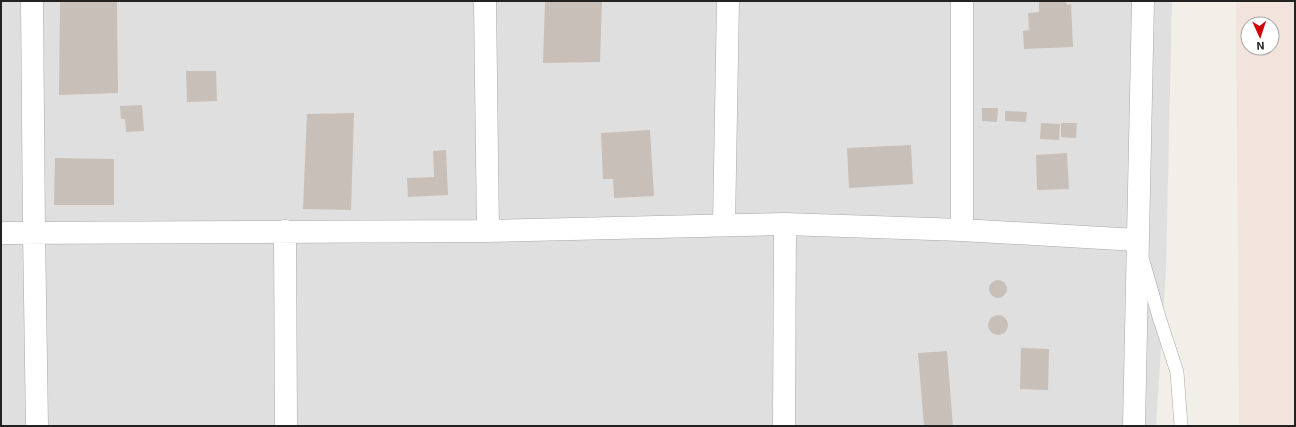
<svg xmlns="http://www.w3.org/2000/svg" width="1296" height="427" viewBox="0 0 1296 427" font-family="'Exo 2',sans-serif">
<rect width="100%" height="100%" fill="#f2efe9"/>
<path fill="#e0dfdf" d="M1,1h1171l-6,269 -10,156h-1155z"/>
<path fill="#f3e3dd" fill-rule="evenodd" d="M1236,1h59v425h-56zM1248,24h24v24h-24z"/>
<path fill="#c7bfb8" d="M60,1h57l1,92 -59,2z
M545,1h57l-2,61 -57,1z
M1039,1h27l1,4 4,-1 2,43 -49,2 -1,-18 6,-1 -1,-17 11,-1z
M186,71h30l1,30 -30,1z
M142,105l2,26 -18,1 -1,-13h-4l-1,-13z
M982,108h16l-1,14 -15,-1z
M1005,111l22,1 -1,10 -21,-1z
M354,113l-3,97 -48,-1 4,-95z
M1041,123l19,1 -1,16 -19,-1z
M1061,123h16l-1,15 -15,-1z
M650,130l4,66 -40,2 -1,-19h-10l-2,-46z
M911,145l2,39 -64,4 -2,-40z
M446,150l2,45 -40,2 -1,-19 27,-1 -1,-26z
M1067,153l2,36 -32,1 -1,-35z
M55,158l59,1v46h-60z
M989 289a9 9 0 1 1 18 0a9 9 0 1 1-18 0Z
M988 325a10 10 0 1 1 20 0a10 10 0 1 1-20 0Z
M1021,348l28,1 -1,41 -28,-1z
M947,351l6,75h-29l-6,-73z"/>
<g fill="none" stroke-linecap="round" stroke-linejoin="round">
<defs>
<path id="lane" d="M1143,261l16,56 18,55 4,54"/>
<path id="street" d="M32,1l2,232 3,193
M485,1l3,230
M962,1v229
M724,225l4,-224
M285,231l1,195
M1,233l487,-2 297,-7 177,6 175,10
M784,426l1,-202
M1134,426l9,-425"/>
</defs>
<use href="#lane" stroke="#a9a9a9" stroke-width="14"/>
<use href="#street" stroke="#a9a9a9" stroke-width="23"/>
<use href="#lane" stroke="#fff" stroke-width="13"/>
<use href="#street" stroke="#fff" stroke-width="22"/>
</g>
<rect width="1296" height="427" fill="none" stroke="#222222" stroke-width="4"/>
<g transform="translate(1260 36) rotate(177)"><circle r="19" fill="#ffffff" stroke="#a7a7a7"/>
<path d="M0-3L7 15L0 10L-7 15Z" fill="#d40000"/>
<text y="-6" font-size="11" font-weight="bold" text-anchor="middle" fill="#222222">N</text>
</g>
</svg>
